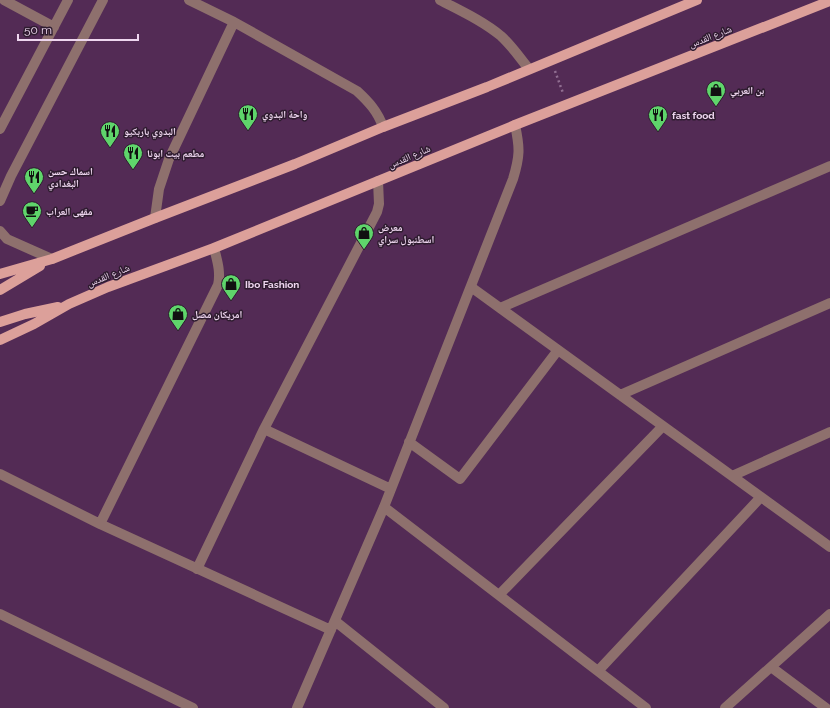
<svg xmlns="http://www.w3.org/2000/svg" width="830" height="708" viewBox="0 0 830 708" font-family="Raleway,'Noto Naskh Arabic',sans-serif">
<rect width="100%" height="100%" fill="#532b55"/>
<g fill="none" stroke-linecap="round" stroke-linejoin="round">
<path stroke="#916f92" stroke-width="2.5" stroke-dasharray="2 3" stroke-linecap="butt" d="M555,71l8,22"/>
<path stroke="#8e706d" stroke-width="10" d="M4,0l50,27
M189,0l45,22 123,69c12,11 21,21 26,36
M440,0c21,11 43,21 61,36 11,10 19,22 28,33
M0,129l68,-129
M0,201l11,-25 92,-176
M155,218l4,-29 10,-30 65,-137
M0,231l7,8 45,20
M471,287l359,260
M500,308l330,-142
M620,395l210,-92
M264,429l127,60
M409,442l51,37 98,-129
M0,474l100,50 231,106
M732,476l98,-44
M384,507l262,201
M100,524l118,-239c3,-13 -1,-25 -4,-37
M197,569l67,-140 113,-217 2,-8 -1,-23
M499,595l164,-169
M0,614l193,94
M335,621l109,87
M771,667l55,41
M598,671l163,-174
M297,708l87,-201 129,-328c7,-23 7,-31 2,-54
M725,708l105,-94"/>
<path stroke="#dca09a" stroke-width="10" d="M0,274l52,-15 103,-41 140,-54 88,-37 104,-40 210,-87
M0,290l40,-24
M0,322l25,-8 33,-7
M0,340l34,-16 35,-20 39,-17 106,-39 301,-123 315,-124"/>
</g>
<defs>
<symbol id="shop-pin" viewBox="-11 -11 22 30"><path d="M0 17L-7.5 6A9.5 9.5 0 1 1 7.5 6Z" fill="#5fd56b" stroke="#2e1c2f"/><path d="M-5-2.5h2.3a2.7 3.5 0 0 1 5.4 0H5L5.5 6h-11ZM-1.5-2.5h3a1.5 2.3 0 0 0-3 0Z" fill="#111"/></symbol>
<symbol id="restaurant-pin" viewBox="-11 -11 22 30"><path d="M0 17L-7.5 6A9.5 9.5 0 1 1 7.5 6Z" fill="#5fd56b" stroke="#2e1c2f"/><path d="M-5-6h1v4h1v-4h1v4h1v-4h1v5L-1.5 .5V6h-2V.5L-5-1ZM5-6V6H3V1.5H1.5Q1.5-4 5-6Z" fill="#111"/></symbol>
<symbol id="cafe-pin" viewBox="-11 -11 22 30"><path d="M0 17L-7.5 6A9.5 9.5 0 1 1 7.5 6Z" fill="#5fd56b" stroke="#2e1c2f"/><path d="M-5.5-4.5H6V0H3Q3 3.5 0 3.5H-2.5Q-5.5 3.5-5.5 0ZM3-3.2v2h1.7v-2ZM-6 4.5H4V6H-6Z" fill="#111"/></symbol>
</defs>
<g fill-rule="evenodd">
<use href="#shop-pin" x="705" y="79" width="22" height="30"/>
<use href="#restaurant-pin" x="237" y="103" width="22" height="30"/>
<use href="#restaurant-pin" x="647" y="104" width="22" height="30"/>
<use href="#restaurant-pin" x="99" y="120" width="22" height="30"/>
<use href="#restaurant-pin" x="122" y="142" width="22" height="30"/>
<use href="#restaurant-pin" x="23" y="166" width="22" height="30"/>
<use href="#cafe-pin" x="21" y="200" width="22" height="30"/>
<use href="#shop-pin" x="353" y="222" width="22" height="30"/>
<use href="#shop-pin" x="220" y="273" width="22" height="30"/>
<use href="#shop-pin" x="167" y="303" width="22" height="30"/>
</g>
<g text-anchor="middle" stroke-width="3" stroke-linejoin="round" paint-order="stroke">
<g font-size="10" fill="#eed6ef" stroke="#2e1c2f">
<text transform="translate(710 36) rotate(-21)" y="4">شارع القدس</text>
<text transform="translate(409 156) rotate(-23)" y="4">شارع القدس</text>
<text transform="translate(108 275) rotate(-22)" y="4">شارع القدس</text>
</g>
<g font-size="10" font-weight="bold" fill="#eed6ef" stroke="#2e1c2f" text-anchor="start">
<text x="730" y="94">بن العربي</text>
<text x="262" y="118">واحة البدوي</text>
<text x="672" y="119">fast food</text>
<text x="124" y="135">البدوي باربكيو</text>
<text x="147" y="157">مطعم بيت ابونا</text>
<text x="48" y="175">اسماك حسن<tspan x="48" dy="12">البغدادي</tspan></text>
<text x="46" y="215">مقهى العراب</text>
<text x="378" y="231">معرض<tspan x="378" dy="12">اسطنبول سراي</tspan></text>
<text x="245" y="288">Ibo Fashion</text>
<text x="192" y="318">امريكان مصل</text>
</g>
</g>
<path d="M18 34v6h120v-6" fill="none" stroke="#eed6ef" stroke-width="2"/>
<text x="24" y="34" font-size="12" fill="#eed6ef" stroke="#2e1c2f" stroke-width="3" paint-order="stroke">50 m</text>
</svg>
